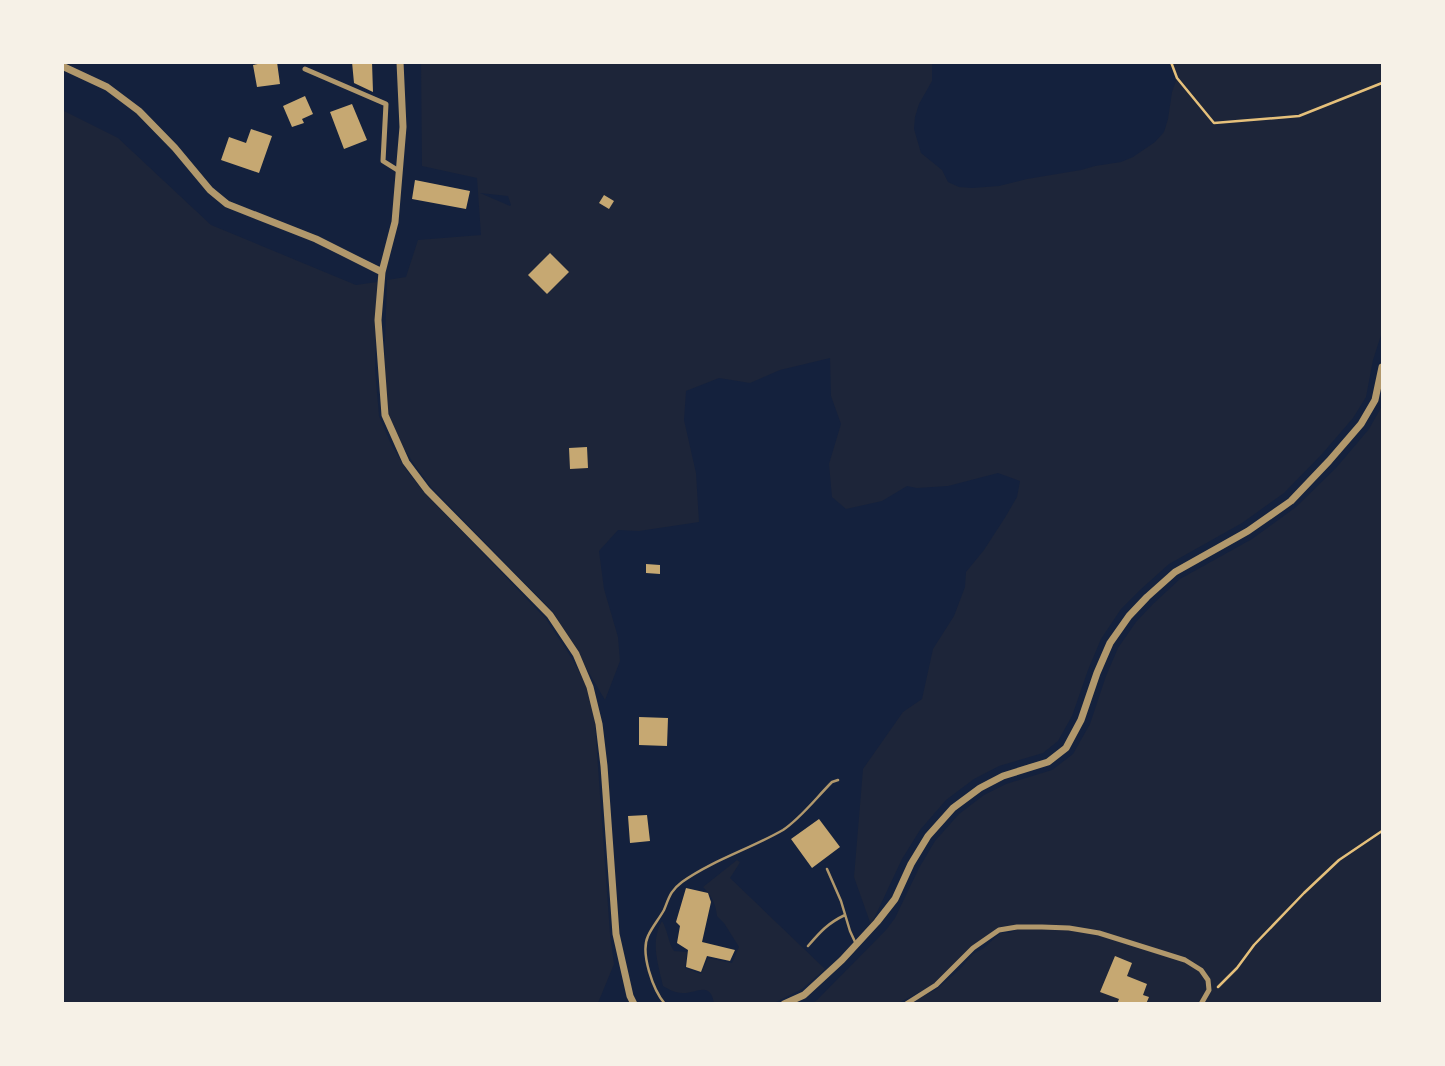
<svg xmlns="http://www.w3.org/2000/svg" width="1445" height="1066" viewBox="0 0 1445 1066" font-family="'Zilla Slab',serif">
<rect width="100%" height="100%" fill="#14213d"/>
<path fill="#1d2539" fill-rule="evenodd" d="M421,63h511v18l-13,23 -4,13 -1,12 7,24 21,17 6,12 11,5 13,1 27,-2 28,-7 54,-9 14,-4 26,-4 12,-5 22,-15 9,-10 4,-13 4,-27 5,-14 -6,-15h211v269l-9,28 -7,37 -13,21 -31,36 -38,39 -42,30 -73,41 -29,26 -19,19 -20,30 -13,31 -16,46 -14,25 -15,12 -44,13 -25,13 -28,21 -26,30 -18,29 -31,66 -17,-48 9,-108 40,-57 19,-13 11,-50 21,-33 11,-29 1,-15 18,-22 22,-34 11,-19 3,-16 -22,-8 -50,13 -31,2 -10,-2 -25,15 -36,8 -14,-12 -3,-33 12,-40 -10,-28 -1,-38 -50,12 -30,13 -31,-5 -33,13 -2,29 12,53 3,49 -60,9 -21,-1 -19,21 5,38 14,48 2,24 -15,39 -52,-88 -122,-125 -15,-20 -15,-23 -13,-30 -4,-45 3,-89 19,-3 12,-37 63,-5 -4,-57 -55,-12zM480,193l28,3 3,9 -1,1z
M62,110l56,28 93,87 145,60 21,-3 -2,87 4,47 12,28 16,27 18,22 121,126 25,38 22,40 17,237 4,30 -16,39h-535z
M1382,406v597h-472l27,-14 22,-19 14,-16 11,-6 16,-15h10l9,-5h-21l-64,57 -36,18 -87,1 6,-4 69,-70 9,-12 24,-50 16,-27 24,-27 25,-19 22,-11 46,-14 21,-16 17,-30 16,-48 12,-28 18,-26 17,-18 27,-25 72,-40 44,-32 40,-39 33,-39z
M737,860l3,2 -1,2 -9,14 95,91 -23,20 -28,14h-60c-4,-23 -18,-9 -32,-10 -7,0 -14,-4 -19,-7 -5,-23 -13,-44 -1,-65 6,10 6,21 12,30l13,1 -2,16 16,6 7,-16 24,5 7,-16 -15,-24 -7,-7c-1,-12 -6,-21 -14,-29z"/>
<path fill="#c6a872" d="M268,62h9l3,22 -23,3 -4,-22z
M352,62h20l1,30 -19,-9z
M305,96l8,18 -11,5 2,4 -12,4 -9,-21z
M352,104l15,36 -23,9 -14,-37z
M251,129l21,7 -13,37 -38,-13 8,-23 17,6z
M415,180l55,11 -4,18 -54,-10z
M604,195l10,6 -5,8 -10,-6z
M550,253l19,19 -22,22 -19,-19z
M587,447l1,21 -18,1 -1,-21z
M646,564l14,1v9l-14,-1z
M639,717l29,1 -1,28 -28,-1z
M647,815l3,26 -20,2 -2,-27z
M819,819l21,28 -28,21 -21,-29z
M686,888l22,5 3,9 -9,40 33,8 -5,11 -23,-5 -6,16 -15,-5 2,-17 -11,-7 3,-17 -4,-4z
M1115,956l17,7 -5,13 20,8 -4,11 6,2 -3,7h-29l2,-5 -19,-7z"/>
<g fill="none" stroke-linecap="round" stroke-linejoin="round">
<path stroke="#e5c07b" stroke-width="2.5" d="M1171,62l6,16 37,45 85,-7 83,-33
M1218,987l19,-19 17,-23 50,-52 35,-33 43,-29"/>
<path stroke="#b1986c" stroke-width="2.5" d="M827,869l14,32 9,30 6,13
M808,946c12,-14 20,-23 37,-31
M665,1004c-12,-14 -25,-51 -17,-68 4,-9 11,-17 16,-26 5,-12 6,-19 18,-28 31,-22 68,-33 101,-52 18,-12 33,-32 49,-48l6,-2"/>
<path stroke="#b1986c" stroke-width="5" d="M305,69l81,35 -3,57 16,10
M906,1004l30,-19 37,-37 26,-18 18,-3h25l27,1 30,5 86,27 16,10 7,10 1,10 -8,14"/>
<path stroke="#b1986c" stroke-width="7" d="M400,62l3,65 -8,95 -13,50 -4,48 7,95 21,47 21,28 123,125 26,39 14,33 9,37 5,42 12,168 14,62 4,8
M62,66l45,21 32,24 36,37 35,42 17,14 89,35 66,33
M784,1004l20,-9 38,-35 35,-38 18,-23 16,-35 17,-28 25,-28 27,-20 23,-12 45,-14 18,-14 15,-28 16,-47 13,-30 19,-27 18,-19 28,-25 73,-41 43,-30 38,-40 32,-37 14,-24 7,-33"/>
</g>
<rect width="1445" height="1066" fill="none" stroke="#f6f1e7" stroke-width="128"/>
</svg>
